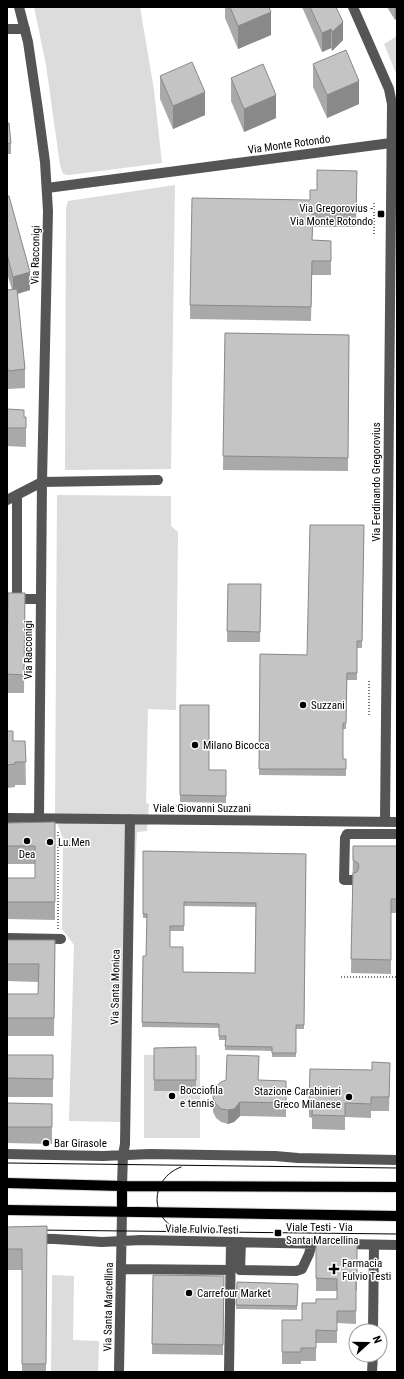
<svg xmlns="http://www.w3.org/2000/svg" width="404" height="1379" viewBox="0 0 404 1379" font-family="'Roboto Condensed',sans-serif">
<rect width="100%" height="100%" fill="#fff"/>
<path fill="#dcdcdc" d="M34,7h106l14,83 8,73 -93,12 -6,-1 -3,-9 -14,-100z
M397,36v40l-13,-32z
M175,185l-4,284 -106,1 1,-262 2,-7z
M57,495l114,1v30l7,6 -2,178 -28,-1 -2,94 3,1 -2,27 -10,1 -14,290 -54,-1 5,-176 -12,-16 1,-90 -8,-22z
M144,1055h56v83h-56z
M52,1275l22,1 -1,64 26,1 -1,31h-47z"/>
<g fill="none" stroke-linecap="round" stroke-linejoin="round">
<defs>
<path id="major" d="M7,1183l115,3 275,1
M7,1210l390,6
M122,1212v-26"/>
</defs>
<use href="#major" stroke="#dbdbdb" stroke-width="12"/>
<path stroke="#777" stroke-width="2" stroke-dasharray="1 2" stroke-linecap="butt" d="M374,234v-32
M369,715v-35
M167,806h30
M58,929v-97
M341,977h56"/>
<path stroke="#555" stroke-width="10" d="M19,7l9,35 10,68 7,52 3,49 -6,271 -3,337
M353,7l36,82 3,15 -7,717
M7,29h18
M47,188l344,-45
M17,495v104h23
M7,500l35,-18 116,-2
M7,818l390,4
M353,880h-9l1,-42 2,-4h50
M7,938l54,1
M7,1154l96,2 47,-2 125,2 23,2 99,2
M122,1186l1,-31 2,-11 5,-325
M7,1238l48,1 47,3 39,-2 188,4
M241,1242l-1,28 56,1 6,-2 7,-15 3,-11
M345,1244l52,1
M121,1269l109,1
M373,1331l1,-86
M119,1372l3,-160
M229,1372l2,-130
M372,1372l1,-17"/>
<use href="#major" stroke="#000" stroke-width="10"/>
<path stroke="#000" stroke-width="1" d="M7,1163l390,5
M181,1167c-32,12 -32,53 0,64
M35,1230l362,4"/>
</g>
<path fill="#a9a9a9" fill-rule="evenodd" d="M225,7h44l2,28 -33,14 -13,-31z
M302,7h34l7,33 -11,11 -1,-3 -9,4z
M387,7h10l-2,13z
M313,64l46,40 -32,14 -14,-31z
M160,76l45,39 -32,14 -13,-30z
M231,78l45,40 -32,14 -13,-31z
M7,123l4,20v11h-4z
M357,185l-1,42h-43l-1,13 19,1v34h-19l-1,46 -121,-2v-14l120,-105 7,-10z
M7,196l23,94 -13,4 8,75v19l-17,1 -1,-9v-90h5l-5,-17z
M225,333l124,2 -1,136 -125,-1z
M7,409l17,8h2v30l-19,-1z
M364,525l-2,123h-5v32h-10l-1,49h-3v30h3v17l-87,-1 1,-121 47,1z
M228,584h33l-1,58h-33z
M8,593h17l-1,100h-17z
M180,705l29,65h17v33l-46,-1z
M7,731l6,10h12l1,44h-11v2l-8,1z
M55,822v98l-48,-1v-41h28v-14h-28v-41z
M353,846h44v67h-6v61l-40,-1z
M143,851l163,3 -2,175h-8v28h-24v-6l-47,-1v-10h-6v-12l-77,-1 1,-71h3l1,-38h-4zM184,906l72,1 -1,66 -72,-1 -13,-25v-16h14z
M7,940h48l-1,96h-47v-42h31v-12l-31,-1z
M196,1047v44h-42v-43z
M7,1055h46v42h-46z
M390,1077l-1,34h-18v7l-26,-1v13l-33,-1v-11l-3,-1v-13z
M226,1080l60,1v36l-46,-1 -6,6 -6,2 -7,-2 -5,-4 -3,-6v-19z
M7,1103l45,1v40l-45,-1z
M47,1226l-1,146h-24v-102h-15v-43z
M316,1241h41v50h-1v33l-19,-1v20h-21v18h-15v3h-19v-44h20l35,-21v-8h-21z
M153,1275l71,1 -1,79 -71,-1z
M237,1282l61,2 -1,26 -61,-1z"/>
<path fill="#898989" d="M395,7h2v11l-2,2z
M271,12v23l-33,14v-23z
M343,22v18l-11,11v-19z
M331,29v19l-9,4v-19z
M359,81v23l-32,14v-23z
M205,92v23l-32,14v-23z
M276,95v23l-32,14v-23z
M30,272v18l-17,5v-18z
M240,1102v14l-6,6 -6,2v-14z"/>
<path fill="#c4c4c4" stroke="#898989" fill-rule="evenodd" d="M230,7h39l2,5 -33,14z
M310,7h26l7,15 -11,10 -1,-3 -9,4z
M346,50l13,31 -32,14 -14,-31z
M192,62l13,30 -32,14 -13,-30z
M263,64l13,31 -32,14 -13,-31z
M7,123h2l2,20 -4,1z
M317,170l40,1 -1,43 -43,-1 -1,27 19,1v20h-19l-1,46 -121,-2 2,-107 118,2v-10h7z
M7,196h2l21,76 -17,5 -6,-23z
M17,289l8,80 -17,2 -1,-10v-71z
M225,333l124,2 -1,123 -125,-2z
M7,409l17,1v7h2v11h-19z
M310,525h54l-2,116h-5v32h-10l-1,50h-3v36h3v10h-87l1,-115 47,1z
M228,584h33l-1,48 -33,-1z
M8,593h17l-1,82 -17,-1z
M180,705h29v65h17v26l-46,-1z
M7,731h6v10h12l1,21h-11v2l-8,1z
M55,822v80h-48v-24h28v-32h-28v-23z
M353,846h44v53h-6v61l-40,-1 2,-86 4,-1 2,-5 -1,-4 -5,-3z
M143,851l163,3 -2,171h-8v28h-24v-6l-47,-1 1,-10h-7v-12l-77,-2 1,-66h3l1,-42h-4zM184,902l72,1 -1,70 -72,-1v-25h-13v-21h14z
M7,940h48l-1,78h-47v-24h31l1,-30h-32z
M196,1047v33h-42v-32z
M7,1055h46v24l-46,-1z
M227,1055l32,1 -1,24 28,1v22l-46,-1 -6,7 -6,1 -7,-1 -5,-5 -3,-6v-5l3,-7 5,-4 5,-2z
M372,1062l18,1 -1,34h-18v7l-26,-1v13l-33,-1 1,-11h-4l1,-35 62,1z
M7,1103l45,1v23h-45z
M47,1226l-1,138h-24v-115h-15v-22z
M316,1241h41v38h-1v32h-19v20l-21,-1v18h-15v4h-19v-32h20v-17h14v-4h21v-20l-21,-1z
M153,1275l71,1 -1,69 -71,-1z
M237,1282l61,2 -1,22 -61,-1z"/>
<g fill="#000" stroke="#fff" stroke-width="1.5">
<rect x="377" y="210" width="8" height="8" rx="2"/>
<circle cx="303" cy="705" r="4"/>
<circle cx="195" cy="745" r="4"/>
<circle cx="27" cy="841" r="4"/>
<circle cx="50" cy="842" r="4"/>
<circle cx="172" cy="1096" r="4"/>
<circle cx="349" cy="1097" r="4"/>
<circle cx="46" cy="1143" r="4"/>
<rect x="274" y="1229" width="8" height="8" rx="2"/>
<path d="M332 1263h4v4h4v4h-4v4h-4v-4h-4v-4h4z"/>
<circle cx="189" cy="1293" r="4"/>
</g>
<g text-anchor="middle" stroke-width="3" stroke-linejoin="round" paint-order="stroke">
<g font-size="11" fill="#000" stroke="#fff">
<text transform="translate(289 144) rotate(-8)" y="4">Via Monte Rotondo</text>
<text transform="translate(35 255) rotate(-89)" y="4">Via Racconigi</text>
<text transform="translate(376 482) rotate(-90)" y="4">Via Ferdinando Gregorovius</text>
<text transform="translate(28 650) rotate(-90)" y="4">Via Racconigi</text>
<text x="202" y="812">Viale Giovanni Suzzani</text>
<text transform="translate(115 987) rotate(-89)" y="4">Via Santa Monica</text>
<text transform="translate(202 1229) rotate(1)" y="4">Viale Fulvio Testi</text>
<text transform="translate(108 1307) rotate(-89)" y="4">Via Santa Marcellina</text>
</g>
<g font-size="11" fill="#000" stroke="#fff" text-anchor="start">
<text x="373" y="212" text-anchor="end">Via Gregorovius -<tspan x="373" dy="13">Via Monte Rotondo</tspan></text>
<text x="311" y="709">Suzzani</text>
<text x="203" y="749">Milano Bicocca</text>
<text x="58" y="846">Lu.Men</text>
<text x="27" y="858" text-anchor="middle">Dea</text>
<text x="180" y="1094">Bocciofila<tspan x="180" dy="13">e tennis</tspan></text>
<text x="341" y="1095" text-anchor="end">Stazione Carabinieri<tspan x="341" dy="13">Greco Milanese</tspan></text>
<text x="54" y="1147">Bar Girasole</text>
<text x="286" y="1231">Viale Testi - Via<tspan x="286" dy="13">Santa Marcellina</tspan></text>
<text x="342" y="1267">Farmacia<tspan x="342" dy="13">Fulvio Testi</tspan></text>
<text x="197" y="1297">Carrefour Market</text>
</g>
</g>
<rect width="404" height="1379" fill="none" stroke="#000000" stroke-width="16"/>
<g transform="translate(368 1343) rotate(69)"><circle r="19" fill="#ffffff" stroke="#999999"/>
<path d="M0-3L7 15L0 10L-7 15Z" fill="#000000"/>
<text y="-6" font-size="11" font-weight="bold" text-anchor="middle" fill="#000000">N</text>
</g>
</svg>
